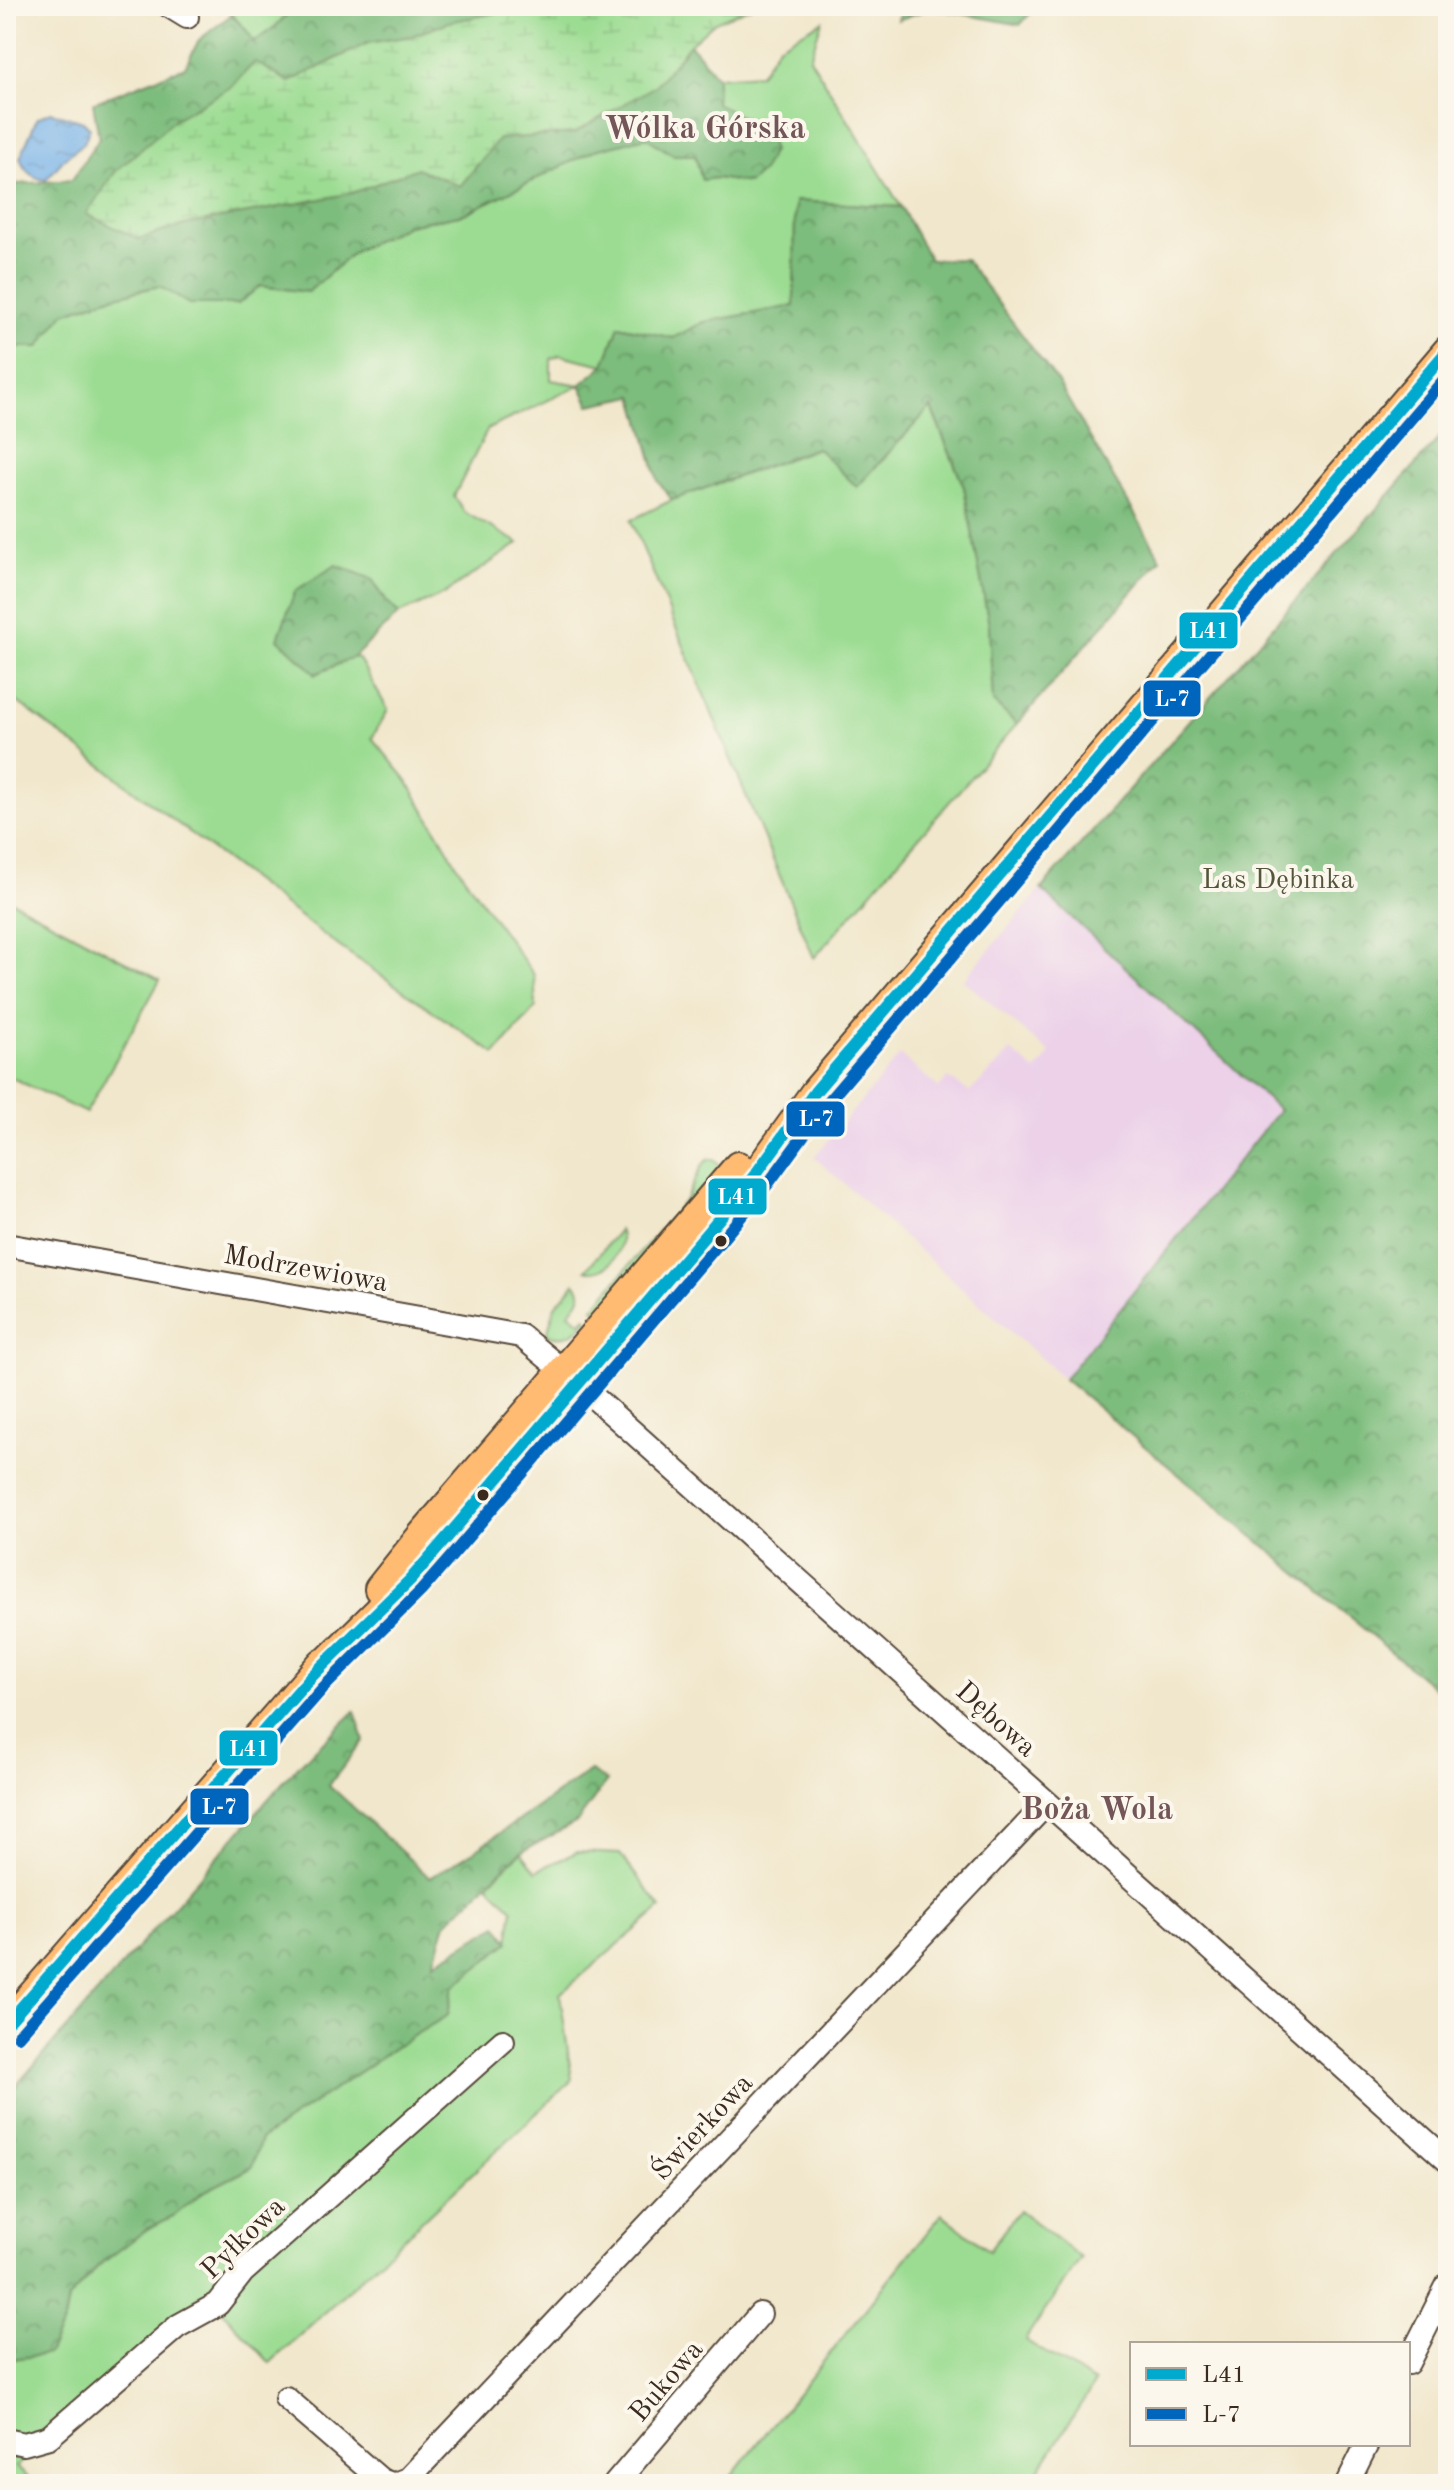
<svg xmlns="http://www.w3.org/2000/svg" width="1454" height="2490" viewBox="0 0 1454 2490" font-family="'Old Standard TT',serif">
<defs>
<pattern id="forest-crowns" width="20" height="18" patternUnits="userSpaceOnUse" patternTransform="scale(2)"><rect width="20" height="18" fill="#7cbc7c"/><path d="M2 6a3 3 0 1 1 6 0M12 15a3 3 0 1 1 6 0" fill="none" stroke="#679965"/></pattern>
<pattern id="wetland-marsh" width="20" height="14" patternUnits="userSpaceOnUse" patternTransform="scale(2)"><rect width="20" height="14" fill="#9bdc92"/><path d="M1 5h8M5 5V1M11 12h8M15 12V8" fill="none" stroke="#86bd7d"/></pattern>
<pattern id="water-ripples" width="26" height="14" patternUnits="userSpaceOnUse" patternTransform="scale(2)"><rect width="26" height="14" fill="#77b2e8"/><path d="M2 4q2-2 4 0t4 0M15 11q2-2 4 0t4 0" fill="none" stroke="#6391bb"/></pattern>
</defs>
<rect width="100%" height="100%" fill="#fbf7ec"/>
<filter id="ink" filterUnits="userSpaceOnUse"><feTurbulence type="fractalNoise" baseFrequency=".0125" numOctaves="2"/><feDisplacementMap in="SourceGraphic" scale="16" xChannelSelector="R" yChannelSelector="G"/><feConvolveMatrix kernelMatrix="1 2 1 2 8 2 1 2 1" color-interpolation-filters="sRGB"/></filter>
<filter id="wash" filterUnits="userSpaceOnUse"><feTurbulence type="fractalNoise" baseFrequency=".006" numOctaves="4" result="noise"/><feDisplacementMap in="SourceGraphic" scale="32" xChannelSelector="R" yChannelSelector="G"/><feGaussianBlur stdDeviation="1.8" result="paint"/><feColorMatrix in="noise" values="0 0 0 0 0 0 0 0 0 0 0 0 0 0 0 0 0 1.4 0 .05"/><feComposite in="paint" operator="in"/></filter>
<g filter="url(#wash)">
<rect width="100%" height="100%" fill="#f1e7cc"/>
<path fill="#ecd1e9" d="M1041,889l238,221 -215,269 -250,-222 86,-102 39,33 9,-10 22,14 41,-41 25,20 14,-18 -87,-73z"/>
<path fill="#9bdc92" stroke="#6b8358" stroke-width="2" d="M213,6h82l-19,20 -22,16 -7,-11 -20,-22z
M822,21l-12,37 91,149 -106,-6 -1,105 -90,16 -31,16 -54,-12 -15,39 -44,-10 -9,4v21l29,5 -92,44 -34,67 10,16 55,31 -75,51 -45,20 -12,-12 -15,-23 -56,95 38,-17 5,2 29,51 -16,28 34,41 57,96 71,100 2,32 -41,47 -155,-107 -334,-254v-346h33l25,-34 47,-16 49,-11 30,18h48l21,-18 49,6 48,-42 52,-25 56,-11 131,-64 51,-13 27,18h22l7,25 13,-2 34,5 17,-52 -50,-28 1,-26 43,-3 18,-28z
M930,406l34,81 25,138 4,77 24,22 -203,234 -183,-438 41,-20 146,-52 82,-7z
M6,898l154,82 -74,133 -80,-38z
M713,1159l5,4 2,6 -118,146 -9,-7 93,-109 16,-33 5,-6z
M619,1230c9,19 -13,47 -33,40z
M575,1283c11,11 3,19 -6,30l12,9 4,-5 3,2c-12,14 -22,22 -41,15l8,-28z
M521,1852l15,19 41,-19 43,2 41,54 -101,86 12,86 -302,283 -50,-55 -18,-14 -186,173 20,17h-30v-124l42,-7 16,-32 4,-22 30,-33 49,-37 28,-14 26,-22 50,-25 10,-29 142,-97 45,-27 5,-28 55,-45 5,-33 -25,-25z
M1019,2210l62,48 -56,82 70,43 -65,101h-305l217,-270 47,37z"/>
<path fill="url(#forest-crowns)" stroke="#5c734d" stroke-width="2" d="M295,6h240l-86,16 -37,14 -44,7 -79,39 -34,-20 -24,25 -56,32 -36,120 45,-14 168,-32 65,-25 43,18 39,-47 75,-6 81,-47 35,-42 27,33 -1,26 50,28 7,19 -10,20 -14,13 -33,-5 -14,2 -7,-25h-22l-27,-18 -51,13 -131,64 -56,11 -52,25 -48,42 -48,-6 -22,18h-49l-30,-18 -48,11 -47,16 -25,34h-33v-162l66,-5 27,-42 -6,-35 92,-36 14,-27 32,-25 16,16 7,11 22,-16z
M902,6h135l-17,19 -89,-17 -33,12z
M795,201l106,6 29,53 35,-1 92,122 104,178 -144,165 -24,-22 -4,-77 -25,-138 -33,-80 -74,80 -40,-39 -145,52 -14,-19 -24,-85 -44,9 -10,-20 24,-20 15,-39 54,12 31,-16 90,-16z
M1448,428v1271l-384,-320 215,-269 -238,-221z
M336,565l36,14 14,23 13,12 -45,43 -38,17 -38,-35 17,-48z
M355,1711l9,29 -35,45 101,93 47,-29 113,-78 17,10 -30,41 -56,30 -75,71 -12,40 64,-38 11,17 -56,45 -5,28 -45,27 -142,97 -10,29 -50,25 -26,22 -28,14 -49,37 -30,33 -4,22 -16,33 -42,6v-263l287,-326z"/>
<path fill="url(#wetland-marsh)" stroke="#6b8358" stroke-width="2" d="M535,6h218l-38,16 -25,22 -35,42 -81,47 -75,6 -39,47 -43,-18 -65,25 -168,32 -45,14 -53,-25 30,-43 59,-52 56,-32 24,-25 34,20 79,-39 44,-7 37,-14z"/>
<path fill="url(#water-ripples)" stroke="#596e83" stroke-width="2" d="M50,112l34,10 6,6 -6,15 -20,16 -18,21c-15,-2 -20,-9 -26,-22l17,-40z"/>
</g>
<g filter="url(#ink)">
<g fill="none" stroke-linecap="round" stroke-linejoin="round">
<defs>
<path id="minor" d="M169,6l18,11
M6,1245l515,91 58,48 869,777
M1408,2363l40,-79
M286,2398l95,82 11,4
M6,2440l18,4 25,-7 129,-111 40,-22 25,-32 260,-231
M395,2484l13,-5 639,-676
M615,2484l145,-170
M1347,2484l20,-40"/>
<path id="major" d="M379,1589l43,-54 316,-369
M311,1677l99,-97 28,-32 270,-316 47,-57 60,-83 633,-742
M6,2025l316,-362"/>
</defs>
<use href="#minor" stroke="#564638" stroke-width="26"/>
<use href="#major" stroke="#564638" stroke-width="32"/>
<use href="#minor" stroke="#fff" stroke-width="22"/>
<use href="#major" stroke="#ffbb71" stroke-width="28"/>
<defs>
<path id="bus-1" d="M6,2025l305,-348 99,-97 28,-32 270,-316 47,-57 60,-83 633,-742"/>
<path id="bus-2" d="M18,2036l305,-348 98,-97 29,-33 270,-316 48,-58 60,-82 620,-727"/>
</defs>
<use href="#bus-1" stroke="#fbf7ec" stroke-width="18"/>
<use href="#bus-2" stroke="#fbf7ec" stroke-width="18"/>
<use href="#bus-1" stroke="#00a9ce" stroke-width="12"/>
<use href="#bus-2" stroke="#0065bd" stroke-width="12"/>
</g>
</g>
<g fill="#3b2a1e" stroke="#fbf7ec" stroke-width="3">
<circle cx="721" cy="1241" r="7"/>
<circle cx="483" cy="1495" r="7"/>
</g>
<g text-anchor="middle" stroke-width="8" stroke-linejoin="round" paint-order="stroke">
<g font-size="28" fill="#53563b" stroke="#fbf7ec">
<text x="1278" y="888">Las Dębinka</text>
</g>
<g font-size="28" fill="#3b2a1e" stroke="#fbf7ec">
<text transform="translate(306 1267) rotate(10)" y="10">Modrzewiowa</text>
<text transform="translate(997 1718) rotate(42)" y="10">Dębowa</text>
<text transform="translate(701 2126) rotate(-47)" y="10">Świerkowa</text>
<text transform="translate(242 2237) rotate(-44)" y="10">Pyłkowa</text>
<text transform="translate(665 2380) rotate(-50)" y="10">Bukowa</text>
</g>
<g font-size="32" font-weight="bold" fill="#735658" stroke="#fbf7ec">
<text x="705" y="138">Wólka Górska</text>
<text x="1097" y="1819">Boża Wola</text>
</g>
</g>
<g stroke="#fbf7ec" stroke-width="3">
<rect x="1178" y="611" width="61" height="39" rx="8" fill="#00a9ce"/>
<rect x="1142" y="679" width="60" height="39" rx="8" fill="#0065bd"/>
<rect x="785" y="1100" width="61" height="38" rx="8" fill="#0065bd"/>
<rect x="707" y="1177" width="61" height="39" rx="8" fill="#00a9ce"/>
<rect x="218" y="1729" width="61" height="38" rx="8" fill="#00a9ce"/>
<rect x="189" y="1787" width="61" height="39" rx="8" fill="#0065bd"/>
</g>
<g font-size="22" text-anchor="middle" font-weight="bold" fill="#fff">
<text x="1209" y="638">L41</text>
<text x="1172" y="706">L-7</text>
<text x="816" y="1126">L-7</text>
<text x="737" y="1204">L41</text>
<text x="249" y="1756">L41</text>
<text x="219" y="1814">L-7</text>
</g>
<rect width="1454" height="2490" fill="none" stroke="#fbf7ec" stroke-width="32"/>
<rect x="1130" y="2342" width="280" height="104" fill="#fbf7ec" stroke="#aea59a" stroke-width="2"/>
<rect x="1146" y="2368" width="40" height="12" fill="#00a9ce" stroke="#aea59a" stroke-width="2"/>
<text x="1202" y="2382" font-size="24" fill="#3b2a1e">L41</text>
<rect x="1146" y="2408" width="40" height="12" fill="#0065bd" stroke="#aea59a" stroke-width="2"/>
<text x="1202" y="2422" font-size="24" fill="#3b2a1e">L-7</text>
</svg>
